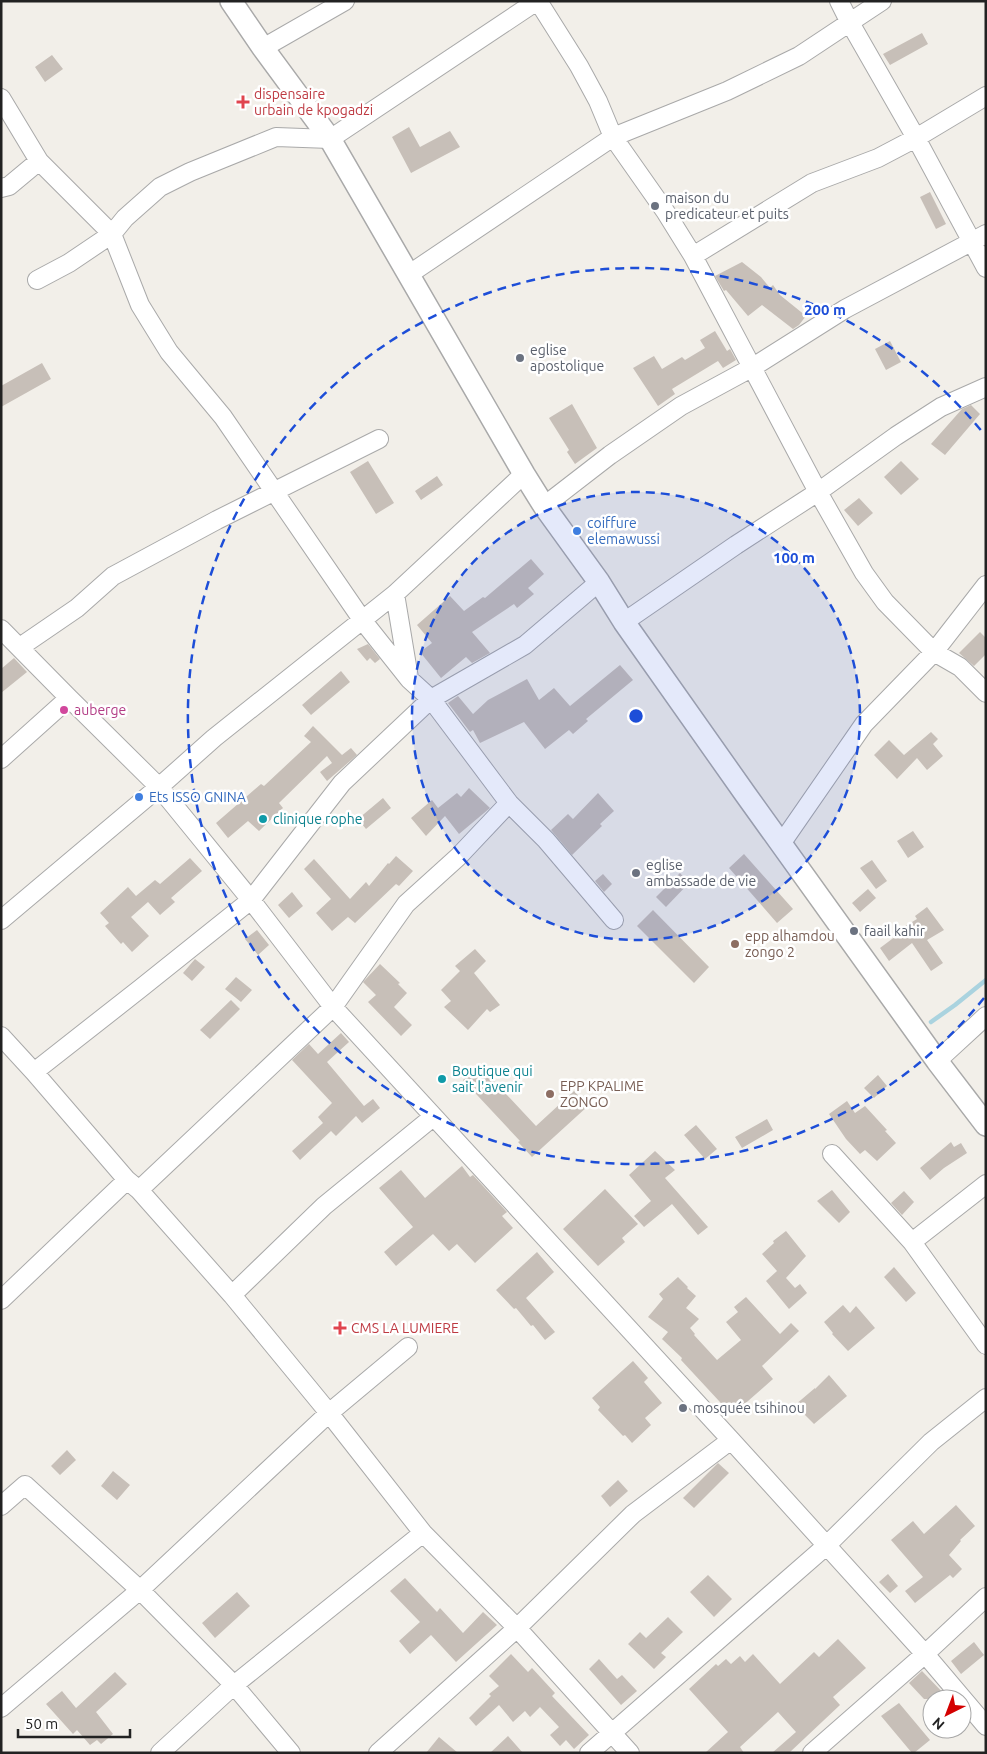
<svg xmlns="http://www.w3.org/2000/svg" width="987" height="1754" viewBox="0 0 987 1754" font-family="Ubuntu,sans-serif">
<rect width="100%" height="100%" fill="#f2efe9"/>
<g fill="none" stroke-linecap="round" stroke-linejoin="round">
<path stroke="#aad3df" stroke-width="4.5" d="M931,1022l24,-17 31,-25"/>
</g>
<path fill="#c7bfb8" d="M922,33l6,11 -38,21 -7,-11z
M52,55l11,14 -18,13 -10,-15z
M409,127l11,20 30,-16 10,16 -49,26 -19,-36z
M930,192l16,32 -10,5 -16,-32z
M742,262l19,15 9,11 3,-3 7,10 26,21 -7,9 -6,4 -31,-24 -14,11 -22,-26 -2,1 -9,-15z
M715,331l12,20 3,-2 6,11 -13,8 -5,-7 -46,28 3,5 -17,12 -25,-38 21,-12 8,13 20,-12 3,3 20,-12 -5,-8z
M890,341l11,21 -15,8 -11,-21z
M42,363l9,16 -50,28v-21z
M572,404l25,44 -22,16 -8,-12 2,-2 -20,-32z
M971,405l9,9 -35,41 -14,-11 31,-35z
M368,461l26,42 -18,11 -26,-42z
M901,461l18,18 -18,16 -17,-18z
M437,476l6,9 -22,15 -6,-9z
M859,498l14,15 -15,13 -14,-16z
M531,559l13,15 -16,14 6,6 -17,14 -3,-4 -42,28 18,21 -18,10 -6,-6 -25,21 -21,-26 12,-9 -15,-18 33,-29 14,15 19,-14 2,1z
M980,632l6,6v16l-12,12 -15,-13z
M368,644l12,15 -5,4 -5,-5 -3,3 -10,-12z
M14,658l13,14 -26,21v-24z
M620,665l13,15 -47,39 2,2 -15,13 -4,-4 -24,19 -21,-27 -44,21 -7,-13 -3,2 -22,-29 10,-7 15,18 15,-14 39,-21 12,21 15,-12 16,18z
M341,671l9,11 -39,33 -9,-10z
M313,726l29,29 9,-7 6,7 -30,26 -7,-9 12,-9 -5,-7 -48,47 4,5 -24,23 -11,-10 -20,17 -12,-15 45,-39 3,2 47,-44 -7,-6z
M931,732l7,7 -5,5 10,12 -16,14 -10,-12 -20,21 -23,-24 15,-15 15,15z
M469,788l21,20 -31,26 -14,-18 -19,20 -15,-18 21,-18 6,8 19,-15 4,4z
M598,793l16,18 -14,13 2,2 -30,29 -21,-25 17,-16 5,5z
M383,798l8,10 -25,21 -8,-10z
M913,831l11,16 -16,11 -11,-17z
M744,854l49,55 -16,14 -48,-55z
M396,856l17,15 -14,15 -3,-2 -41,39 -7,-6 -16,14 -16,-18 15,-14 -27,-30 10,-10 36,40 16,-17 3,4 19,-23 1,1z
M190,858l12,13 -31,27 4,4 -15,13 -12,-13 -17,15 18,19 -17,16 -9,-10 -2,2 -16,-18 4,-3 -9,-10 28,-26 8,9 19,-16 5,4z
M872,860l15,21 -11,8 -16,-21z
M680,873l9,10 -23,24 -10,-10z
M603,874l9,10 -8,8 -9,-11z
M868,889l8,9 -16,14 -8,-9z
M292,892l11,14 -14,12 -11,-13z
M927,907l17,23 -17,10 16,23 -12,8 -19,-28 -23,18 -9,-13 24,-18 -2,-2 15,-9 -2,-3z
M653,910l56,57 -15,16 -57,-57z
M257,930l12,15 -11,10 -13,-16z
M475,949l11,12 -12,12 26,32 -10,7 -3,-3 -19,21 -24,-23 7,-6 -10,-11 19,-19 -5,-5z
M195,959l10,8 -13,14 -9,-8z
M380,964l20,19 -2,1 9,9 -13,14 18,18 -11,11 -33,-34 8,-7 -13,-13z
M236,977l16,13 -11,12 -16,-13z
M231,1000l9,9 -30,30 -10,-9z
M341,1033l8,9 -22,20 37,44 9,-7 7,9 -18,15 -6,-7 -20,20 -5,-5 -31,29 -8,-9 31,-28 -5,-6 14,-14 -40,-43 17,-16 9,10z
M479,1065l57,61 38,-35 14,15 -56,51 -14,-15 2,-1 -57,-61z
M878,1075l9,11 -13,12 -10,-10z
M847,1101l8,12 10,-7 22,24 -2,1 11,12 -19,18 -12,-11 -5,4 -14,-15 -17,-25z
M767,1119l6,11 -31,18 -7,-11z
M696,1125l21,24 -12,10 -21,-24z
M951,1142l3,5 7,-4 6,10 -23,15 -14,12 -10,-12z
M655,1151l20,19 -10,8 43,49 -10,8 -26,-31 -28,23 -10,-11 17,-15 -22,-26z
M462,1166l8,11 3,-2 34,37 -5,4 11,12 -38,35 -18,-19 -8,7 -16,-17 -37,32 -12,-14 29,-25 -34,-39 22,-18 24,28z
M605,1189l33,35 -16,14 3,4 -27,24 -35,-37z
M832,1190l18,22 -11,11 -22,-22z
M904,1191l10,11 -12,13 -11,-12z
M786,1231l20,25 -20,22 9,10 5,-4 7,9 -18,16 -23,-28 11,-10 -15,-17 12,-11 -1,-2z
M537,1252l17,20 -28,26 29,34 -10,8 -12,-15 -2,1 -15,-18 -2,1 -18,-19z
M894,1267l22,26 -10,9 -22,-25z
M678,1277l10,10 -1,1 9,8 -10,12 13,11 -9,9 5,6 -1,1 23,25 24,-20 -15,-18 12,-10 -4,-5 12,-10 34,37 11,-11 8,8 -37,35 11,13 -41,36 -51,-55 1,-2 -20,-19 6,-7 -20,-15 15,-18 -4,-5z
M843,1305l7,8 6,-7 19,22 -27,23 -16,-17 1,-1 -9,-11z
M633,1361l15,17 -4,4 18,21 -17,15 6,7 -19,18 -7,-8 -2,1 -25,-26 2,-3 -8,-9z
M829,1375l18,21 -33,28 -19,-19 20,-17v1z
M67,1450l9,10 -16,15 -9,-9z
M718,1463l11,10 -35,35 -11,-10z
M113,1471l17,14 -13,15 -16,-14z
M618,1480l10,11 -18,16 -9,-11z
M956,1505l19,21 -15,14 1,1 -12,14 13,14 -9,9 -3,-3 -35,28 -10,-12 18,-14 -32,-37 22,-19 11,13z
M888,1574l10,12 -8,7 -11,-11z
M708,1575l24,24 -18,18 -24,-25z
M405,1578l32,34 3,-4 23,25 20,-21 14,13 -41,37 -25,-27 -21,19 -11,-13 21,-19 -30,-31z
M237,1592l13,14 -35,32 -13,-15z
M668,1617l15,15 -22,21 5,4 -12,12 -26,-25 12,-12 6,6z
M838,1639l28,29 -33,29 7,8 -51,48h-17l24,-21 -18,-20 -38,35 4,6h-39l23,-21 -39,-43 27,-25 2,2 8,-7 5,5 9,-8 5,6 8,-8 27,30 34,-32 5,5z
M974,1642l10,13 -23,19 -10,-13z
M511,1654l17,18 4,-4 23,25 -3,3 37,39 -15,14 -8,-9 -6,6 -10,-11 9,-8 -19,-20 -10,10 -5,-6 -12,11 -14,-17 -23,21 -7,-8 22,-22 -2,-2 10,-8 -10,-10z
M599,1659l18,20 5,-4 15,16 -16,14 -32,-36z
M922,1671l27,28h-25l-15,-16z
M115,1672l12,12 -31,28 17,22 -12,10 -4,-4 -7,5 -13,-15 -4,4 -27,-30 16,-13 14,17z
M899,1703l31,37 -16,13h-2l-31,-37z
M508,1736l15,17h-33z
M439,1737l19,16h-32z"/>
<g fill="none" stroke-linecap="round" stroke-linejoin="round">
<defs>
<path id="minor" d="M538,1l41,65 19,35 15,36 52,74 28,45 125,236 46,81 21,29 49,50 26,15 26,26
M839,1l10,20 67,117 70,130
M263,48l82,-47
M1,98l38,63 73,73 28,71 29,47 54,65 140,204 46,58 22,20 78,104 37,37 68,80
M1,188l8,-2 30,-25
M693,256l119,-73 66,-25 38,-20 70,-42
M408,275l205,-138 114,-46 72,-35 83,-55
M37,280l32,-17 43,-29 13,-16 35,-31 30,-15 86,-35 54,2 207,-138
M544,506l66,-51 71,-49 72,-39 92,-58 141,-75
M395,594l14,84
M624,622l112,-77 82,-53 78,-56 45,-29 45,-20
M1,629l68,69 90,89 92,113 82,107 398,433 194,214 61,72
M20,647l57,-39 36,-32 104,-56 162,-81
M1,759l68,-61
M781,844l83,-120 70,-72 52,-67
M1,920l158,-133 55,-49 181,-144 129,-120
M1,1036l33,36 93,108 12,10 93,105 97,118 94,120 94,95 113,125
M937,1061l49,-45
M34,1072l107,-84 110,-88 91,-117 89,-84 94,-54 74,-63
M832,1154l80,88 74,103
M139,1190l194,-183 73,-103 52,-47 51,-54
M912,1242l74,-58
M232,1295l92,-89 109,-89
M1,1300l126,-120
M1,1506l24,-21 115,105 94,95 57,68
M1,1708l139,-118 189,-177 79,-66
M160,1753l74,-68 189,-152
M378,1753l139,-125 116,-114 98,-74
M589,1753l237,-207 105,-104 55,-44
M812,1753l113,-99 61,-57"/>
<path id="tertiary" d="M231,1l32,47 67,91 194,335 20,32 55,76 25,40 122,173 191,266 49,64"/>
</defs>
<use href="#minor" stroke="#a9a9a9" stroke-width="20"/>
<use href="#tertiary" stroke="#a9a9a9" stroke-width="24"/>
<use href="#minor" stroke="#fff" stroke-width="18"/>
<use href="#tertiary" stroke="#fff" stroke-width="21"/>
</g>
<circle cx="636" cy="716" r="224" fill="#1d4ed8" fill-opacity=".12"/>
<g fill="none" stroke="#1d4ed8" stroke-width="2.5" stroke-dasharray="9 6">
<circle cx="636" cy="716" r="224"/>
<path d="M984 998A448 448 0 1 1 984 434"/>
</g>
<g fill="#e0444e" stroke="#fff" stroke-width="2">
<path d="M240.5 94.5h5v5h5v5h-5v5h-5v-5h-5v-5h5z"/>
<path d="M337.5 1320.5h5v5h5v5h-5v5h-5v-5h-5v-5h5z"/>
</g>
<g fill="#6b7280" stroke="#fff" stroke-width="2">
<circle cx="655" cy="206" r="5"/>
<circle cx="520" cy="358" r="5"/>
<circle cx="636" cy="873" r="5"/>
<circle cx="854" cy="931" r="5"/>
<circle cx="683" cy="1408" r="5"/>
</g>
<g fill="#3f7fe0" stroke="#fff" stroke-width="2">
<circle cx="577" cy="531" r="5"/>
<circle cx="139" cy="797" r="5"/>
</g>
<circle fill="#d1479c" stroke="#fff" stroke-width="2" cx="64" cy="710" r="5"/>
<g fill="#0f9aa8" stroke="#fff" stroke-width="2">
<circle cx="263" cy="819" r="5"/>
<circle cx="442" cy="1079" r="5"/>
</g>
<g fill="#8d6e63" stroke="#fff" stroke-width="2">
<circle cx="735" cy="944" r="5"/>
<circle cx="550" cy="1094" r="5"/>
</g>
<g text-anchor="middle" stroke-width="5" stroke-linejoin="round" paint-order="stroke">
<g font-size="14" fill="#be3a42" stroke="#fff" text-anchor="start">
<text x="254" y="99">dispensaire<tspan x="254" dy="16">urbain de kpogadzi</tspan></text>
<text x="351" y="1333">CMS LA LUMIERE</text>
</g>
<g font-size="14" fill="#5b616d" stroke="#fff" text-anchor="start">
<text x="665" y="203">maison du<tspan x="665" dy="16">predicateur et puits</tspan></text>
<text x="530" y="355">eglise<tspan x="530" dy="16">apostolique</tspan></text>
<text x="646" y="870">eglise<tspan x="646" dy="16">ambassade de vie</tspan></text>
<text x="864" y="936">faail kahir</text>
<text x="693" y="1413">mosquée tsihinou</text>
</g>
<g font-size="14" fill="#366cbe" stroke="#fff" text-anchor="start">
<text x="587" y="528">coiffure<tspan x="587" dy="16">elemawussi</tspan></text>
<text x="149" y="802">Ets ISSO GNINA</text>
</g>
<g font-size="14" fill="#b23c85" stroke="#fff" text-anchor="start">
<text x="74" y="715">auberge</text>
</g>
<g font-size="14" fill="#0d838f" stroke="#fff" text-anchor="start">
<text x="273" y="824">clinique rophe</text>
<text x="452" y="1076">Boutique qui<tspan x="452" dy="16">sait l'avenir</tspan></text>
</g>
<g font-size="14" fill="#785e54" stroke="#fff" text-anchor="start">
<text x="745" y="941">epp alhamdou<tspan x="745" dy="16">zongo 2</tspan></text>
<text x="560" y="1091">EPP KPALIME<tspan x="560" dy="16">ZONGO</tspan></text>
</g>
</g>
<circle cx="636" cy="716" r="8" fill="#1d4ed8" stroke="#fff" stroke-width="2.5"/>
<g font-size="15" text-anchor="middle" font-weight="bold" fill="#1d4ed8" stroke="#fff" stroke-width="5" stroke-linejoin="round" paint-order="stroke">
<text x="825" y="315">200 m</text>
<text x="794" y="563">100 m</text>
</g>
<rect width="987" height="1754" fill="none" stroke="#222222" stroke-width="5"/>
<g transform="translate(947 1714) rotate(222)"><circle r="24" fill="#ffffff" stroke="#a7a7a7"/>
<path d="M0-4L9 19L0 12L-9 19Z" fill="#d40000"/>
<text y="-8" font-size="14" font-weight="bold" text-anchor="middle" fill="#222222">N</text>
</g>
<path d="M18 1729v8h112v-8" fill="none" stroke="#222222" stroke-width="2.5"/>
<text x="25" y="1729" font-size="15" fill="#222222" stroke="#ffffff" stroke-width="4" paint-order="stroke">50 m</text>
</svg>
